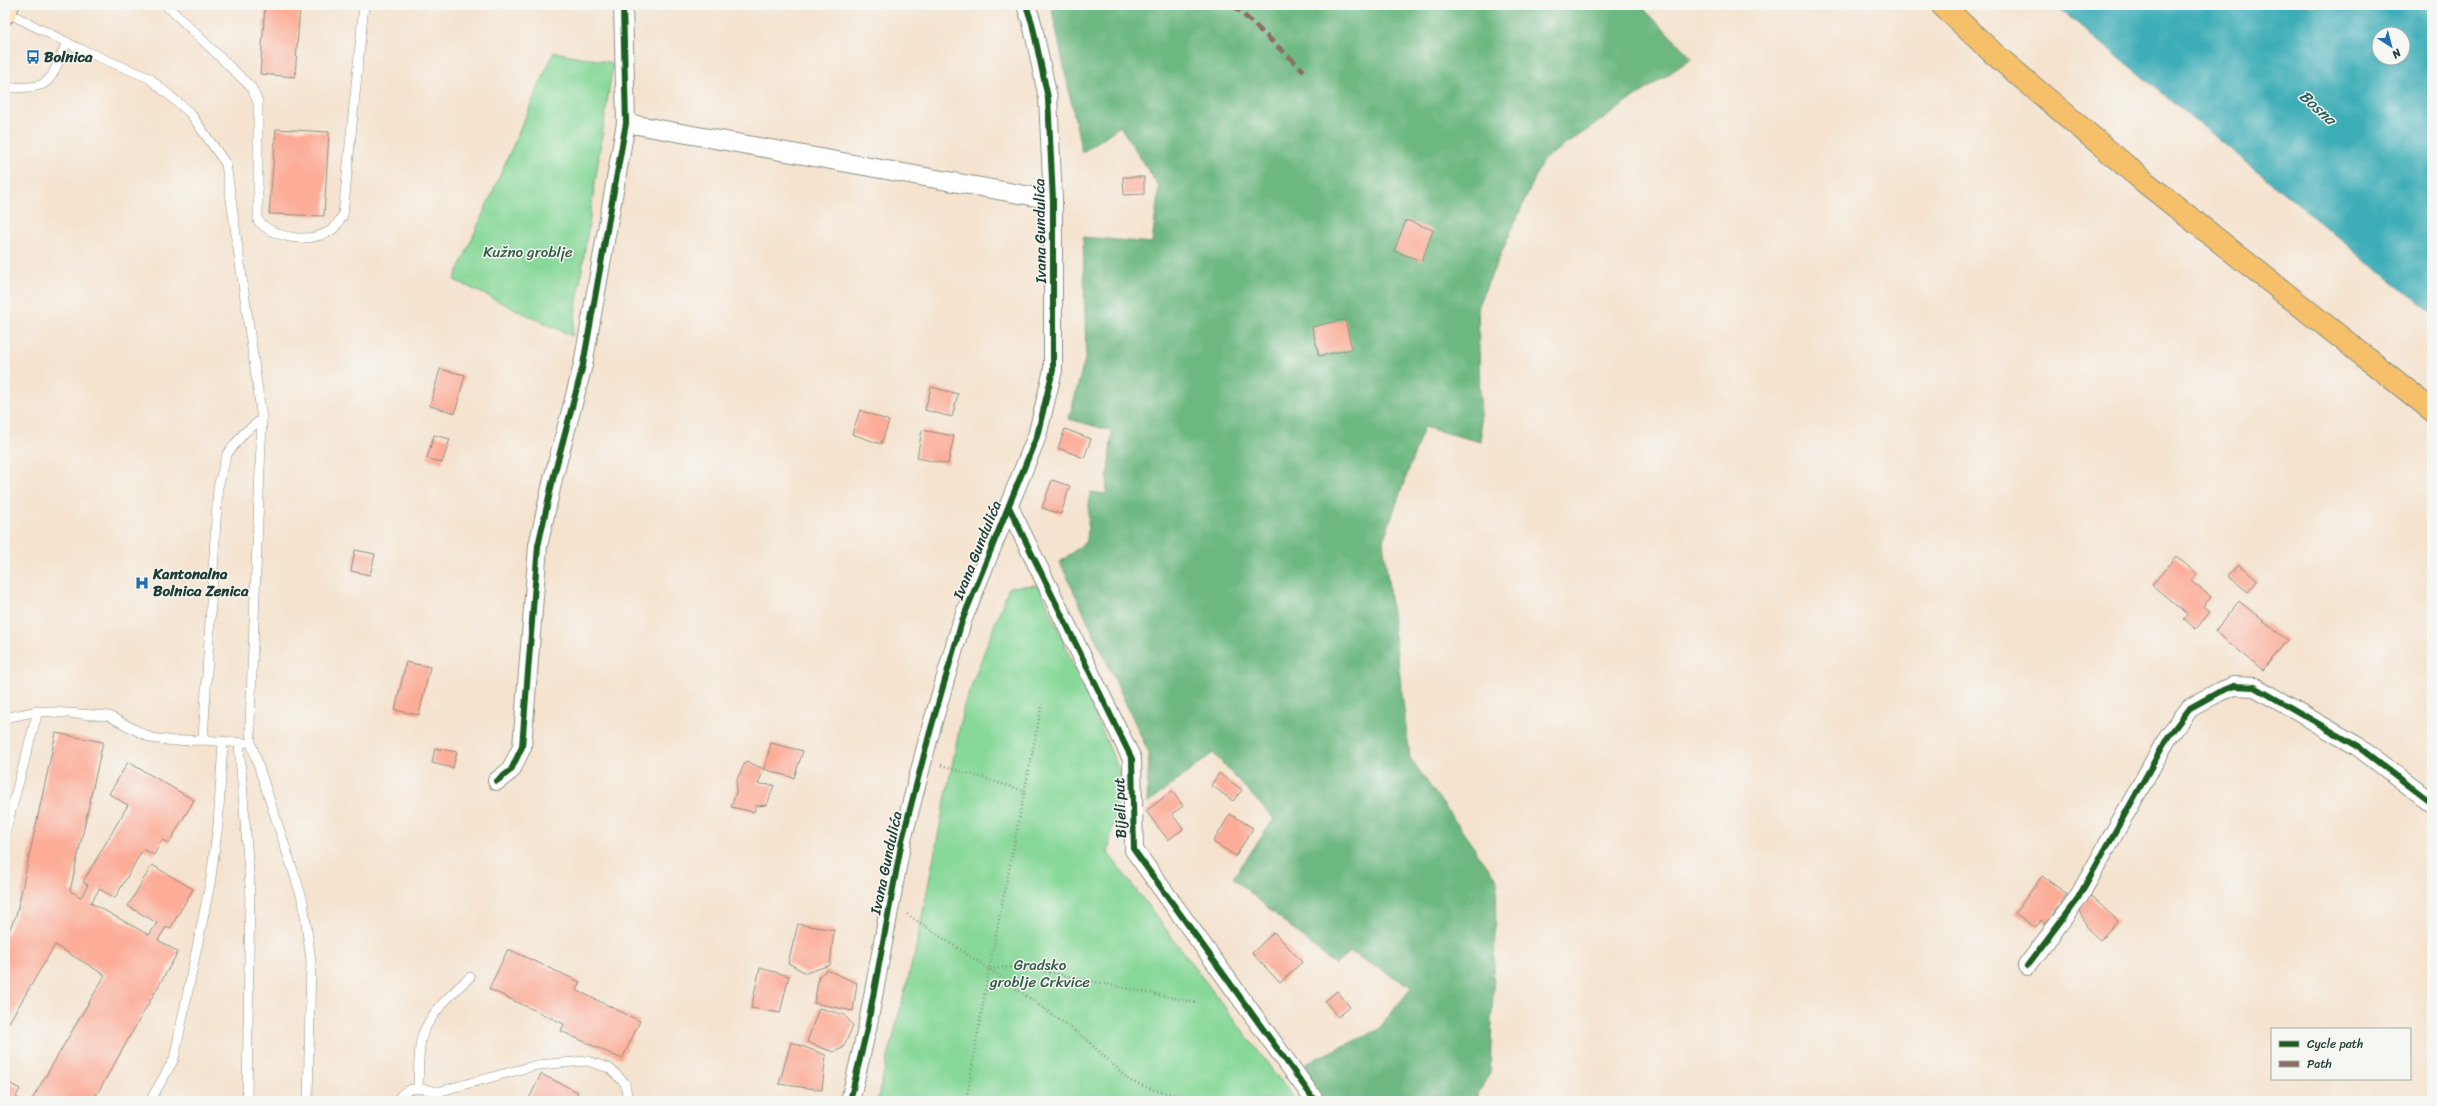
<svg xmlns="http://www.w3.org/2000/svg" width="2437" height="1106" viewBox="0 0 2437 1106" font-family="Sriracha,sans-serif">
<rect width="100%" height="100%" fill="#f6f6f2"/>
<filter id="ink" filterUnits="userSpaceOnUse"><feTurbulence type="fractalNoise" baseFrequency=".025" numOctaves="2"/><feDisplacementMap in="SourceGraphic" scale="8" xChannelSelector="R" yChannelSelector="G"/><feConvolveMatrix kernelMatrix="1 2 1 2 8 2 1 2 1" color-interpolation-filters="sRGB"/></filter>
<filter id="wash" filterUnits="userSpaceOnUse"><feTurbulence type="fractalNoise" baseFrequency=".012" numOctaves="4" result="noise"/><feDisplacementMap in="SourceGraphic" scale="16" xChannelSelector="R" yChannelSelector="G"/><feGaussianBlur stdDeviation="0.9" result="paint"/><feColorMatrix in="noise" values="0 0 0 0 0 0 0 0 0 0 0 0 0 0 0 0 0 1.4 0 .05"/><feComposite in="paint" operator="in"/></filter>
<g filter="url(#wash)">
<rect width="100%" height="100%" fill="#f5e3cf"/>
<path fill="#87d899" stroke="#538a66" d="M554,52l59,11 -41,273 -118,-56z
M1039,585l83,192 -14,76 188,248h-419l39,-154 48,-242 45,-118z"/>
<path fill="#6db881" stroke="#467a5a" d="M1051,5h589l52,53 -149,102 -65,145 3,137 -57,-15 -41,114 27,217 87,122 -7,192 -16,29h-163l-5,-38 72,-33 34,-43 -62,-35 -15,13 -102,-87 41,-59 -61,-66 -66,51 2,-51 -89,-191 27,-21 3,-49 16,2 6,-63 -43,-12 17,-64 -3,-118 69,6 7,-56 -39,-61 -38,27z"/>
<path fill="#3dadb7" stroke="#2e7576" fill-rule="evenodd" d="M2055,5h373l4,3v304l-52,-40zM2379,34h24v24h-24z"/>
<g id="blocks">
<path fill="#fcac97" d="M265,5h35l-5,72 -35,-3z
M276,129l53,3 -5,84 -55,-2z
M1123,177h21v17l-20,1z
M1406,220l27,10 -11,31 -28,-10z
M1345,319l7,30 -33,7 -7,-29z
M440,369l25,6 -10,38 -25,-7z
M931,387l27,7 -6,23 -27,-7z
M860,410l29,11 -8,23 -29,-10z
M1065,429l26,10 -7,19 -26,-10z
M922,430l32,6 -6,28 -31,-6z
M434,435l16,4 -8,24 -15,-5z
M1052,480l18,6 -9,28 -19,-6z
M355,550l20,4 -5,21 -19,-4z
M2176,556l21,18 -6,7 20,16 -8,9 7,6 -14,17 -12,-10 4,-4 -36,-30z
M2238,564l20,16 -10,12 -20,-16z
M2239,601l48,39 -24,30 -48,-39z
M406,662l24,5 -11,48 -24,-5z
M56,733l47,9 -33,149 11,6 7,-12 -5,-3 45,-77 -19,-11 19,-32 66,38 -25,43 -7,-3 -8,15 -11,-6 -28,49 -16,-9 -8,14 58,32 8,-12 -29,-17 24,-41 41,24 -23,40 -4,-2 -8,13 20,12 -85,149h-62l74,-126 -50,-30 -50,84v-91l11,-22z
M771,743l32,8 -9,27 -30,-9z
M435,748l22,4 -4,16 -21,-5z
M746,761l18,8 -6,15 16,1 -7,20 -11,1 -2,6 -23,-5 5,-15 1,-13z
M1219,773l23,17 -9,11 -22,-16z
M1172,791l11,15 -11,8 11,15 -15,11 -22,-29z
M1230,814l23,14 -17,28 -23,-14z
M2042,876l25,18 -21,30 -5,-4 -5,8 -21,-15z
M2091,896l27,25 -18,19 -12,-11 -9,-21z
M798,924l36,6 -4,35 -24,8 -18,-10z
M1274,932l28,30 -22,21 -28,-30z
M508,949l72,33 -4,8 64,31 -18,38 -61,-28 3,-7 -75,-35z
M760,968l29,8 -9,37 -29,-5z
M827,970l30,13 -4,28 -39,-8 5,-27z
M1337,991l13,16 -12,10 -13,-16z
M819,1008l26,7 8,11 -10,22 -10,4 -26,-10z
M791,1042l35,13 -4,35 -43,-6z
M541,1074l37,18 -4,9h-46z
M5,1081l15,8 -4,8 7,4h-18z"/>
</g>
</g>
<g filter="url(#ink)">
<use href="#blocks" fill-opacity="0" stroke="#8a9082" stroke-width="1"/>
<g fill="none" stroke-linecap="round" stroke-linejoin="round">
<defs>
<path id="service" d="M166,5l85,82 7,15v119c18,18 51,23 74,9 4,-3 8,-10 11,-15l21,-210
M6,12l74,37 69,29 41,35 36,51 36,255 -12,303 1,21 52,158 8,60 -3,140
M5,88c50,-1 42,-2 62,-46
M5,718l33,-7 71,5 42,22 23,3 29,-1 41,3
M203,740l15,-253 9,-33 17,-21 18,-14
M239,743l11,143 -3,215
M5,833l33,-122
M418,1087c1,-15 0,-32 3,-47 5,-23 32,-48 49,-63
M437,1092l100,-27 50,-4 22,7 16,15 3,18
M150,1101l24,-42 36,-175 8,-59 5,-83
M397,1101c9,-17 25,-13 40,-9l4,9"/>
<path id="minor" d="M626,123l427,77
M1009,507l123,252 2,91 181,251
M497,781l14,-11 11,-23 16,-201 15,-67 30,-114 43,-242 -3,-118
M2027,966l51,-68 90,-161 22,-29 29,-16 15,-6 21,1 102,59 75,57
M850,1101l17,-72 35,-189 28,-108 32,-111 75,-185 16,-66v-170l-5,-102 -16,-75 -6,-18"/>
<path id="secondary" d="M5,13l3,-8"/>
<path id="trunk" d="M1942,5l51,48 153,130 286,227"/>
</defs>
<use href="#service" stroke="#8a9082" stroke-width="10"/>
<use href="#minor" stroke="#8a9082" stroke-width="20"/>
<use href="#secondary" stroke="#8a9082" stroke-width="24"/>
<use href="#trunk" stroke="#8a9082" stroke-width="24"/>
<path stroke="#8a9082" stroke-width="2.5" stroke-dasharray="1 3" stroke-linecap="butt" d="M941,765l84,26
M907,914l82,55 97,70 44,42 27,10 49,10
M990,969l30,-3 177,37
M966,1101l23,-132 53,-265"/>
<use href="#service" stroke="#fff" stroke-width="9"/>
<use href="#minor" stroke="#fff" stroke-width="18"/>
<use href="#secondary" stroke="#fbe6c4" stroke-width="22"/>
<use href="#trunk" stroke="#f6c06b" stroke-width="22"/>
<path stroke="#8d6e63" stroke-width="5" stroke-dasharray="10 5" stroke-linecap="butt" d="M1233,5l71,66"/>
<defs>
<path id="cycleway" d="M1009,507l123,252 2,91 181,251
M497,781l14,-11 11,-23 16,-201 15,-67 30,-114 43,-242 -3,-118
M2027,966l51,-68 90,-161 22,-29 29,-16 15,-6 21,1 102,59 75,57
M850,1101l17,-72 35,-189 28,-108 32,-111 75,-185 16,-66v-170l-5,-102 -16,-75 -6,-18"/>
</defs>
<use href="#cycleway" stroke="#f6f6f2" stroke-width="8"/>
<use href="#cycleway" stroke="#1b5e20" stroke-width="6"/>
</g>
</g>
<defs>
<symbol id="bus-bare" viewBox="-9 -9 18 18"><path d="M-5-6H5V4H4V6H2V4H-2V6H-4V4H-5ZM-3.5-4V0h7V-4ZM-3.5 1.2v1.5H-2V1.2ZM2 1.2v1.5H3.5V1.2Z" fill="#1f6fb2" stroke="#f6f6f2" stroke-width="2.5" paint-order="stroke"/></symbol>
<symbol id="hospital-bare" viewBox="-9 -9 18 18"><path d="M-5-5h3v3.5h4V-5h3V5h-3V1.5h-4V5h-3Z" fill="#1f6fb2" stroke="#f6f6f2" stroke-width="2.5" paint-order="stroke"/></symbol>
</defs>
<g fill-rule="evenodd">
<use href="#bus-bare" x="23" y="47" width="20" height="20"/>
<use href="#hospital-bare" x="132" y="573" width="20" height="20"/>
</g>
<g text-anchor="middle" stroke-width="3" stroke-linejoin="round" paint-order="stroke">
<g font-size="15" font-weight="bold" fill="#1f3d34" stroke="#f6f6f2" text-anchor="start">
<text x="44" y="62">Bolnica</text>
<text x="153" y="579">Kantonalna<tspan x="153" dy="17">Bolnica Zenica</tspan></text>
</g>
<g font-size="15" fill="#1f3d34" stroke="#f6f6f2">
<text transform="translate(1040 231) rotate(-91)" y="5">Ivana Gundulića</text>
<text transform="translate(977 550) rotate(-68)" y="5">Ivana Gundulića</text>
<text transform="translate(1120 808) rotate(-92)" y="5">Bijeli put</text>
<text transform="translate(886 863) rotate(-78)" y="5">Ivana Gundulića</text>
</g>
<g font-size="15" fill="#345c48" stroke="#f6f6f2">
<text x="528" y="257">Kužno groblje</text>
<text x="1040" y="970">Gradsko<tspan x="1040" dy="17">groblje Crkvice</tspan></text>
</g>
<g font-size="16" font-style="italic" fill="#285f5b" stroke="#f6f6f2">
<text transform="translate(2318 107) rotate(42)" y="6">Bosna</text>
</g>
</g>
<rect width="2437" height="1106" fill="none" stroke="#f6f6f2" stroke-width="20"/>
<rect x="2271" y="1028" width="140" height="52" fill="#f6f6f2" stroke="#a0aca6"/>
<rect x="2279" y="1041" width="20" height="6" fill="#1b5e20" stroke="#a0aca6"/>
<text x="2307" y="1048" font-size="12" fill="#1f3d34">Cycle path</text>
<rect x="2279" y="1061" width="20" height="6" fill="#8d6e63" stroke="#a0aca6"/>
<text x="2307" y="1068" font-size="12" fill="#1f3d34">Path</text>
<g transform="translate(2391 46) rotate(144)"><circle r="19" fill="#f6f6f2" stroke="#a0aca6"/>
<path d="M0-3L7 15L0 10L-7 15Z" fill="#1f6fb2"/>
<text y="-6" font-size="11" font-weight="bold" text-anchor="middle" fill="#1f3d34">N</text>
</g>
</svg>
